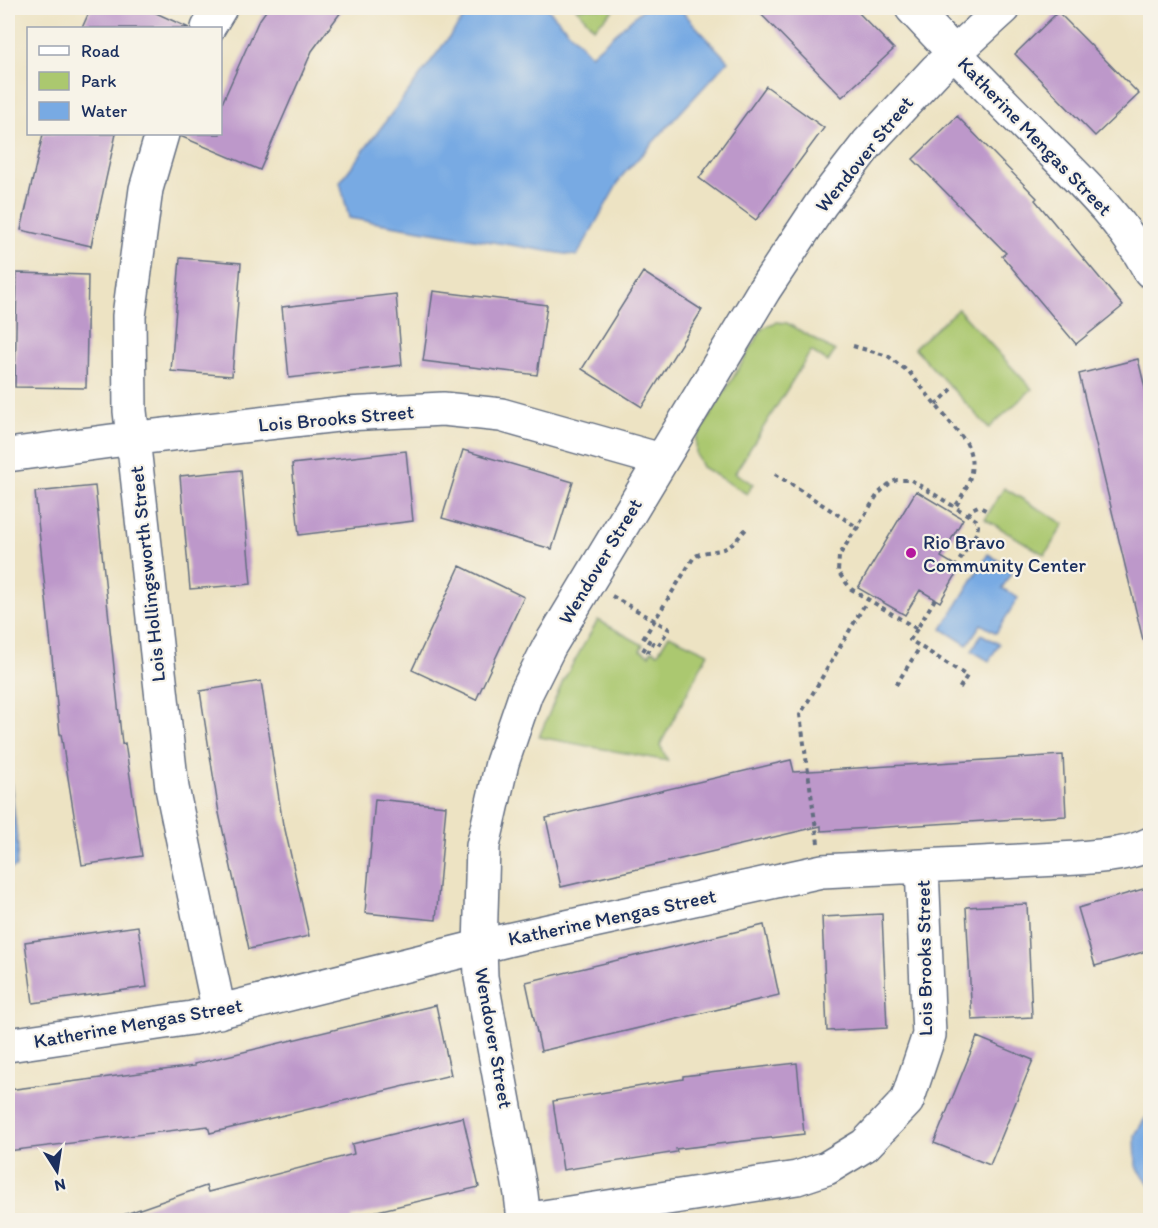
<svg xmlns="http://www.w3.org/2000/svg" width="1158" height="1228" viewBox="0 0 1158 1228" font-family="Itim,sans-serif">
<rect width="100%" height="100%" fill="#f7f3e8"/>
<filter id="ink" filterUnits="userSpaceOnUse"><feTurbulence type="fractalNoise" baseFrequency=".0167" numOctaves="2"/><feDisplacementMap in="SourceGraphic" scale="12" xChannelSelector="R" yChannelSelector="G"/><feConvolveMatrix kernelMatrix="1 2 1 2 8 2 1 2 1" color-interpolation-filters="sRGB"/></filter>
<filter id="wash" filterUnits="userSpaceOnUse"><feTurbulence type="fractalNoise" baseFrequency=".008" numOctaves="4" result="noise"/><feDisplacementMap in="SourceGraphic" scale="24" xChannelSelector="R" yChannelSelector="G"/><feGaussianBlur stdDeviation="1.35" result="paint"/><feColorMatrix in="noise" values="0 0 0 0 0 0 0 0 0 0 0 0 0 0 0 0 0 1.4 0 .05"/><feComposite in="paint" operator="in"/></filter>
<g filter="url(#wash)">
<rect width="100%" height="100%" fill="#ede3c3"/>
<path fill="#abc86f" stroke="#637c66" stroke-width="1.5" d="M576,8h40l-22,20z
M958,309l74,80 -43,39 -75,-80z
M776,322l11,1 48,28 -7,11 -17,-11 -76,122 18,11 -6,10 -45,-27 -6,-13v-15l67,-111z
M1004,488l60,36 -19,31 -60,-36z
M598,620l45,25 -3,5 9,5 3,-5 6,3 11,-18 39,18 -48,92 8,16 -129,-24 24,-56z"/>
<path fill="#78aae3" stroke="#4a6ca0" stroke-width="1.5" d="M471,8h76l44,47 53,-47h35l49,53 -106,115 -45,80 -228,-38 -9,-36z
M988,554l25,16 -11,18 16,10 -22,35 -15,-9 -14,21 -25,-16z
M981,634l18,10 -10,17 -17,-10z
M8,757l10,91 -2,19 -8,3z
M1150,1113v72l-14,-19 -1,-31 9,-15z"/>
<g id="blocks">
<path fill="#bd98ca" d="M91,8h54l44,20h-107z
M268,8h76l-32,43 -52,119 -80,-34v-2h40v-26l38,-86z
M755,8h99l40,41 -52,48z
M1058,12l81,82 -44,42 -80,-82z
M766,86l58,42 -68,92 -57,-42z
M957,116l80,82 -2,2 88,106 -47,38 -74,-88 4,-3 -93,-94z
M43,134h73l-25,112 -70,-16z
M180,258l61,5 -9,113 -61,-5z
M643,272l59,38 -60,97 -60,-38z
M17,273l71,2 -2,113 -71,-1z
M433,291l114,14 -10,70 -114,-14z
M396,294l6,71 -113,13 -7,-71z
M1138,359l12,50v230l-7,1 -64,-266z
M463,450l110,32 -21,67 -110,-31z
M406,451l7,70 -114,14 -7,-71z
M241,470l10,114 -61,5 -10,-113z
M95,486l27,258 3,-1 17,113 -60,9 -21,-131h-1l-25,-242z
M916,491l47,28 -22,38 19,11 -20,34 -20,-12 -15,25 -47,-27z
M460,566l64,31 -48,103 -64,-30z
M261,681l22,144h1l25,111 -60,13 -30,-136 -19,-122z
M1063,755l3,61 -245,15v-5l-260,61 -15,-69 245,-58 3,12z
M375,799l71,7 -10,114 -71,-7z
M1150,887v63l-55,16 -17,-58z
M1027,904l5,113 -60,3 -6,-113z
M882,914l5,114 -60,3 -5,-114z
M764,925l15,70 -238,56 -15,-69z
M138,926l9,61 -114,16 -8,-61z
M436,1005l15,70 -241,58 -2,-7 -200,25v-61l187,-24 -1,-2z
M977,1037l56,23 -43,105 -56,-22z
M797,1063l7,71 -128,15 1,3 -114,18 -10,-69 130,-22v-3z
M463,1117l16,70 -127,30 1,4h-236v-4l89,-31 2,6 146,-38 -2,-10z"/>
</g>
</g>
<g filter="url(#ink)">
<use href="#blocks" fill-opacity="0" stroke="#646e81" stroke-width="1.5"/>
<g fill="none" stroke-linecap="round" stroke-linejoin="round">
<defs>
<path id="minor" d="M912,8c43,47 88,92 133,137 39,39 79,77 105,126
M208,28l12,-20
M162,134l-16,55 -17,127 1,95 42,377 47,224
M8,455l103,-14 235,-27 97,-5 58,6 160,45
M8,1045l184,-27 315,-78 315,-69 256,-13c25,-2 50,-3 72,-14
M524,1220l-3,-26 -40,-217 -1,-30 3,-101 19,-83 24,-70 23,-46 215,-357 57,-86 47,-61 68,-73 68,-62
M524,1220l273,-42 30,-10 38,-23 42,-44 22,-66 -7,-168"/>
</defs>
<use href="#minor" stroke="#646e81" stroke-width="36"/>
<path stroke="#646e81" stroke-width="4" stroke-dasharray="4.5 4.5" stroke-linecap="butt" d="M853,346l35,10 22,17 56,69c12,25 3,44 -11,65
M936,405l16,-16
M775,474l85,55
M968,515l4,-6 6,-3 11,6
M612,596l57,33 -11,17 -5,-3 -6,11
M935,599l-18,30 -66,-40 -13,-17 1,-16 39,-62 12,-11 7,-3h14l65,40 2,6 -1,6 -21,34
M917,629l-7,11 57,36 -8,13
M643,651l6,-10 -6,-2 51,-82c10,-7 21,-4 32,-9 9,-4 14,-13 21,-20
M896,685l24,-38
M818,843l-18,-128 68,-116"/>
<use href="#minor" stroke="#fff" stroke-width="33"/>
</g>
</g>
<circle fill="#b5179e" stroke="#f7f3e8" stroke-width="2" cx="911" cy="553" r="6"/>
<g text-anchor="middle" stroke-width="4.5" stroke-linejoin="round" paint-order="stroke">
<g font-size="20" fill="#1b2f5e" stroke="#f7f3e8">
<text transform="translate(1035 136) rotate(46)" y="7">Katherine Mengas Street</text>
<text transform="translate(864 154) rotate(-51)" y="7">Wendover Street</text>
<text transform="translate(336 418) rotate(-5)" y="7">Lois Brooks Street</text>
<text transform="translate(600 561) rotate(-59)" y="7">Wendover Street</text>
<text transform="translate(147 574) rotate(-96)" y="7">Lois Hollingsworth Street</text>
<text transform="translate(612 917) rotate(-12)" y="7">Katherine Mengas Street</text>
<text transform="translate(924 958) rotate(-91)" y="7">Lois Brooks Street</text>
<text transform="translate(138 1023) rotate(-10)" y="7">Katherine Mengas Street</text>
<text transform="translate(494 1038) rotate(80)" y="7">Wendover Street</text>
</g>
<g font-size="20" fill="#1b2f5e" stroke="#f7f3e8" text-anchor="start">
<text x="923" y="549">Rio Bravo<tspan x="923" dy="23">Community Center</tspan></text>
</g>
</g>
<rect width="1158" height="1228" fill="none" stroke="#f7f3e8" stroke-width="30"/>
<rect x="27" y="27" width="195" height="108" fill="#f7f3e8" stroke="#9fa5b1" stroke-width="1.5"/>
<rect x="39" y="46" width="30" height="9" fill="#ffffff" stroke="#9fa5b1" stroke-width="1.5"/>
<text x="81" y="57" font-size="18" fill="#1b2f5e">Road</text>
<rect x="39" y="72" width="30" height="18" fill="#abc86f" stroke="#9fa5b1" stroke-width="1.5"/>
<text x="81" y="87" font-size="18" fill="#1b2f5e">Park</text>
<rect x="39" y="102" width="30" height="18" fill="#78aae3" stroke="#9fa5b1" stroke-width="1.5"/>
<text x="81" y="117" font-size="18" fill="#1b2f5e">Water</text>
<g transform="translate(57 1171) rotate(168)" stroke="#f7f3e8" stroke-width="4.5" paint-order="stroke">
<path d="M0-4.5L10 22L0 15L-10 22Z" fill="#1b2f5e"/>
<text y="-9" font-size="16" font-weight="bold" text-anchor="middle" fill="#1b2f5e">N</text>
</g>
</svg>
